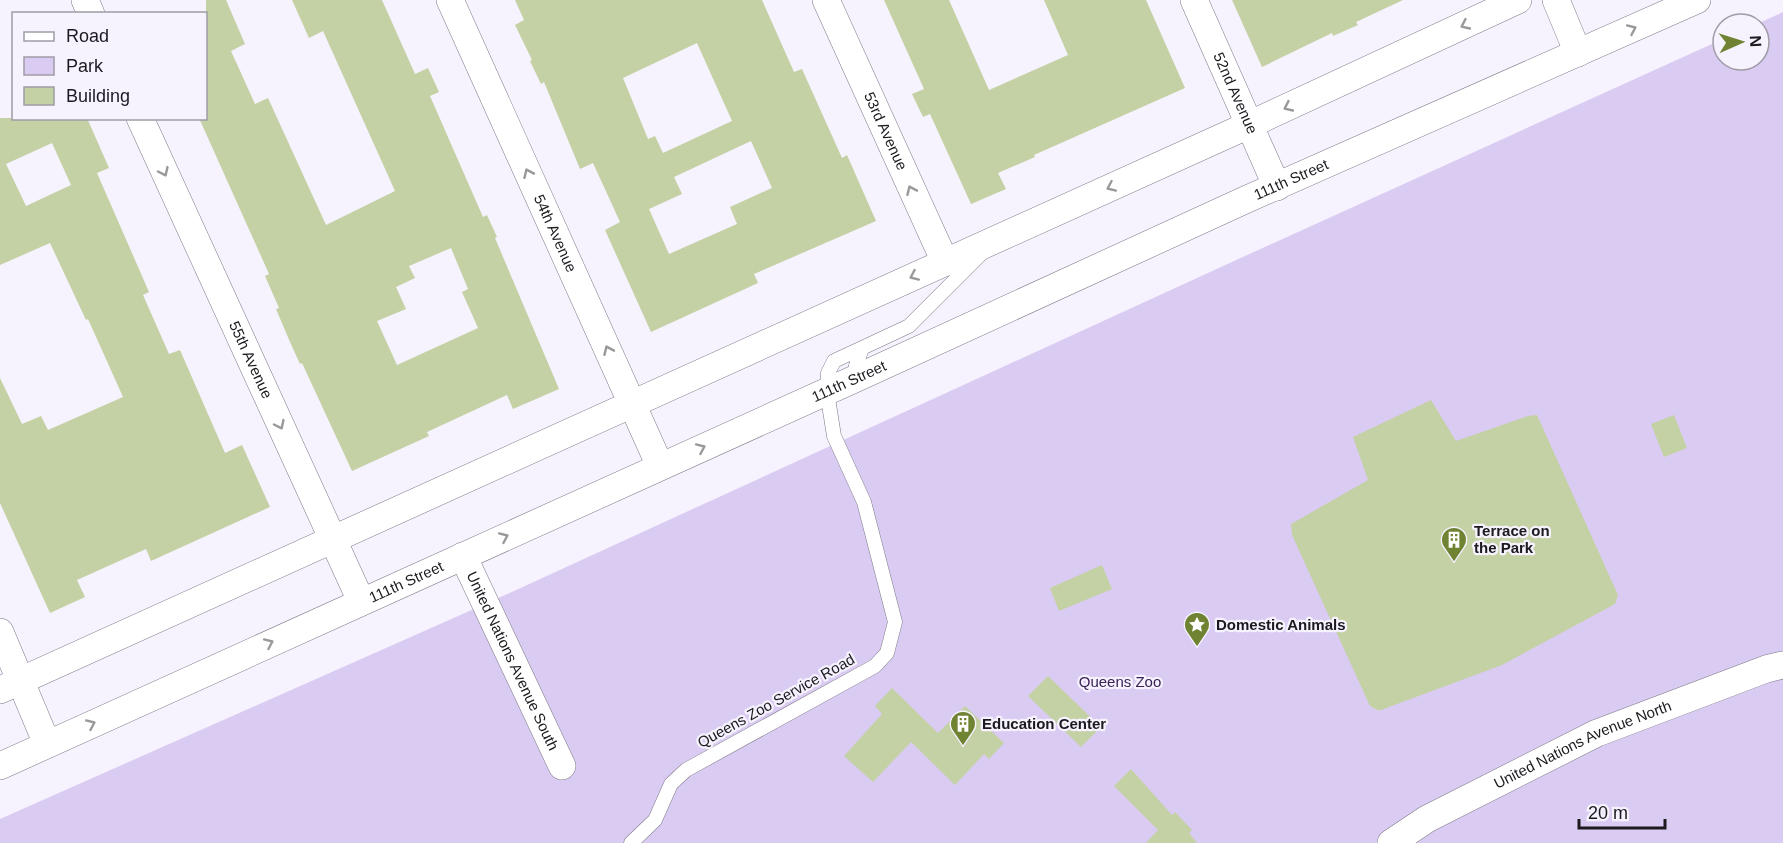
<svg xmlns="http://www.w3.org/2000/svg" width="1783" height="843" viewBox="0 0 1783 843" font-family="Helvetica,sans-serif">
<rect width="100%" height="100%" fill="#f6f2fe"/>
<path fill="#dacbf2" d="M1783,12v831h-1783v-24l492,-218 753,-345 478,-217v21h36v-36h-2z"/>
<path fill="#c4d1a4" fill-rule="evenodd" d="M206,0h20l19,44 -14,7 24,53 13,-6 58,127 69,-34 -72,-160 -14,7 -17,-38h90l33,74 13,-6 11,24 -9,4 53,121 4,-2 10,22 -2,1 64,151 -46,20 -6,-14 -80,37 2,4 -77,35 -50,-108 -2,1 -10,-22 -14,-33 3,-1 -14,-32 4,-2 -70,-156h7zM451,248l17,41 -6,3 16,36 -81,37 -20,-44 29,-12 -10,-22 19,-9 -6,-12z
M515,0h247l32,72 8,-3 40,89 5,-3 29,66 -122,53 4,9 -107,49 -46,-102 15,-8 -27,-59 -13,6 -36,-87 -3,2 -11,-23 2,-1 -17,-35 9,-5zM697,43l35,78 -69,32 -8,-17 -7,3 -25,-61zM751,141l21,47 -42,19 7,17 -68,30 -20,-45 33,-15 -8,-17z
M884,0h65l40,90 79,-35 -24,-55h102l39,88 -151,67 1,2 -37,16 8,16 -35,15 -41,-90 -7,3 -11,-23 12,-5z
M1232,0h171l-47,22 2,3 -25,11 -1,-3 -70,34z
M0,118h87l22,50 -12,5 52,119 -6,3 26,59 11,-4 45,103 17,-8 28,62 -119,54 -5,-12 -69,31 8,17 -35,16 -50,-110v-125l22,46 19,-8 7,14 75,-33 -35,-78 -2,1 -36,-77 -50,22zM52,143l19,42 -45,21 -20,-42z
M1431,400l25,41 72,-25 9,-1 81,180 -3,9 -113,61 -121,45h-4l-7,-4 -78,-171 -1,-11 77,-44 -15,-43z
M1674,415l13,33 -23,9 -13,-33z
M1102,565l10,24 -53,22 -9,-23z
M1048,676l53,51 -20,20 -53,-51z
M892,688l46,45 27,-27 39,37 -15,16 -5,-5 -29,31 -44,-43 -38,40 -29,-26 38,-42 -7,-8z
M1131,769l41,46 3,-3 17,18 -3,3 8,10h-51l12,-13 -44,-44z"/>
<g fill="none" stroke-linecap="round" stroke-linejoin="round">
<defs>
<path id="lane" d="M859,377l-3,-11 6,-18 47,-22 71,-71
M631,843l24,-23 16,-36 15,-14 189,-104 12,-13 8,-31 -31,-120 -30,-66 -7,-44 1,-19 6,-12 28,-13"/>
<g id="street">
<path d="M85,0l6,14"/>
<path id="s1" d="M450,0l210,466"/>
<path id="s2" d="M826,0l119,262"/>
<path id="s3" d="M1194,0l83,187"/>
<path d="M1556,0l22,53"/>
<path id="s4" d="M140,118l221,483"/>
<path id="s5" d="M463,556l99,210"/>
<path d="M0,632l47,112"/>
<path d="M0,690l1251,-566 267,-124"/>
<path id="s6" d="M0,766l859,-389 386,-177 452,-200"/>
<path id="s7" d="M1391,843l36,-24 170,-86 169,-64 17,-4"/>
</g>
</defs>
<use href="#lane" stroke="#7f7a88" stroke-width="15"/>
<use href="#street" stroke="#7f7a88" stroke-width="28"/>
<use href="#lane" stroke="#fff" stroke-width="14"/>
<use href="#street" stroke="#fff" stroke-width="27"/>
</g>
<defs><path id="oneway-chevron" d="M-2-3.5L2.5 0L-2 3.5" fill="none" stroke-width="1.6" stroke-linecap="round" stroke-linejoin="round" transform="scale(1.5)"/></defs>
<g stroke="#99989a">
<use href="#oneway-chevron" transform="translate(1465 25) rotate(155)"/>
<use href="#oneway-chevron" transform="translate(1632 29) rotate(-24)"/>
<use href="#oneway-chevron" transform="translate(1288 107) rotate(155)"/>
<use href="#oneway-chevron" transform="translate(164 172) rotate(65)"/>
<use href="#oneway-chevron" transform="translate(528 173) rotate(-114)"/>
<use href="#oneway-chevron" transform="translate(1111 187) rotate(156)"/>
<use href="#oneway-chevron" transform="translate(911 190) rotate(-114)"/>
<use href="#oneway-chevron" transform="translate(914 276) rotate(156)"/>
<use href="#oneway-chevron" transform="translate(608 350) rotate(-114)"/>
<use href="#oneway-chevron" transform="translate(280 425) rotate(65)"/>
<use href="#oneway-chevron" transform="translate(701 448) rotate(-24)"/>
<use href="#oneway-chevron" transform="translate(504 537) rotate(-24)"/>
<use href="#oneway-chevron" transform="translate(269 643) rotate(-24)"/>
<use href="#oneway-chevron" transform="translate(91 724) rotate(-24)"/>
</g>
<defs>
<symbol id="building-pin" viewBox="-11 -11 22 30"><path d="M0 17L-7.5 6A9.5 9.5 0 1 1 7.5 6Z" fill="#708332" stroke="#f6f2fe"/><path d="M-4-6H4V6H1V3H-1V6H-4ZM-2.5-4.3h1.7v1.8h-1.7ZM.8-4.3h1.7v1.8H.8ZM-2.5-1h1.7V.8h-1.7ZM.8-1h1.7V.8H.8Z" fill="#fff"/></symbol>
<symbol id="sight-pin" viewBox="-11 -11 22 30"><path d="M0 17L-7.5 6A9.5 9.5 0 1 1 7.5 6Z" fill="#708332" stroke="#f6f2fe"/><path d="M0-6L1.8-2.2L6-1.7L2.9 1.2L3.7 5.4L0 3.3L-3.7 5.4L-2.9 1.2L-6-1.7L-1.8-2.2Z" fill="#fff"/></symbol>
</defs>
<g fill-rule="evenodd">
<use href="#building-pin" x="1439" y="525" width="30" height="40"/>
<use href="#sight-pin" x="1182" y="610" width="30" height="40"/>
<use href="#building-pin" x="948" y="709" width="30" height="40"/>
</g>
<g text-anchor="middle" stroke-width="4.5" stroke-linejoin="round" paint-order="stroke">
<g font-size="15" fill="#1c1a1f" stroke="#f6f2fe">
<text dy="5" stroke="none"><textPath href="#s3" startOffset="102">52nd Avenue</textPath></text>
<text dy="5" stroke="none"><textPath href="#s2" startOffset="144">53rd Avenue</textPath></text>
<text dy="5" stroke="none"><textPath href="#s6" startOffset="1418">111th Street</textPath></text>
<text dy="5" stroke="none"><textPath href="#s1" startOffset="256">54th Avenue</textPath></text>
<text dy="5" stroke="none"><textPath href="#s4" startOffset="266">55th Avenue</textPath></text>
<text dy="5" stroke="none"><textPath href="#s6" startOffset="932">111th Street</textPath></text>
<text dy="5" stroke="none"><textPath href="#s6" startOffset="446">111th Street</textPath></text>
<text dy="5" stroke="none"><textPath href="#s5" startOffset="116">United Nations Avenue South</textPath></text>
<text transform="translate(776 701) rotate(-29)" y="5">Queens Zoo Service Road</text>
<text dy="5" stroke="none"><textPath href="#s7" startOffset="216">United Nations Avenue North</textPath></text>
</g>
<g font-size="15" font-weight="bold" fill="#1c1a1f" stroke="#f6f2fe" text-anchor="start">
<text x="1474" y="536">Terrace on<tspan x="1474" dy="17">the Park</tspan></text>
<text x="1216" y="630">Domestic Animals</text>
<text x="982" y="729">Education Center</text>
</g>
<g font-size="15" fill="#3b2256" stroke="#f6f2fe">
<text x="1120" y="687">Queens Zoo</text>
</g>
</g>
<rect x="12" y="12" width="195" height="108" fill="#f6f2fe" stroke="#9f9ca5" stroke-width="1.5"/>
<rect x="24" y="32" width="30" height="9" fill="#ffffff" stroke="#9f9ca5" stroke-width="1.5"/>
<text x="66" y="42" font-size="18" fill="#1c1a1f">Road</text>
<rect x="24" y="57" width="30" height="18" fill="#dacbf2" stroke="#9f9ca5" stroke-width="1.5"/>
<text x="66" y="72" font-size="18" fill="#1c1a1f">Park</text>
<rect x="24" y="87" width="30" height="18" fill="#c4d1a4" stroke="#9f9ca5" stroke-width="1.5"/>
<text x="66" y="102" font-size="18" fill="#1c1a1f">Building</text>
<g transform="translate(1741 42) rotate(87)"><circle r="28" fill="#f6f2fe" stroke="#9f9ca5" stroke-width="1.5"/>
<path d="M0-4.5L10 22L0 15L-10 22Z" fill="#708332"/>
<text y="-9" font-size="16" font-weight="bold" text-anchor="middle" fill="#1c1a1f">N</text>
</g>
<path d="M1579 819v9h86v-9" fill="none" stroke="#1c1a1f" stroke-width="3"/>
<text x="1588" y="819" font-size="18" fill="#1c1a1f" stroke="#f6f2fe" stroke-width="4.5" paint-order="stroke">20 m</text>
</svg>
